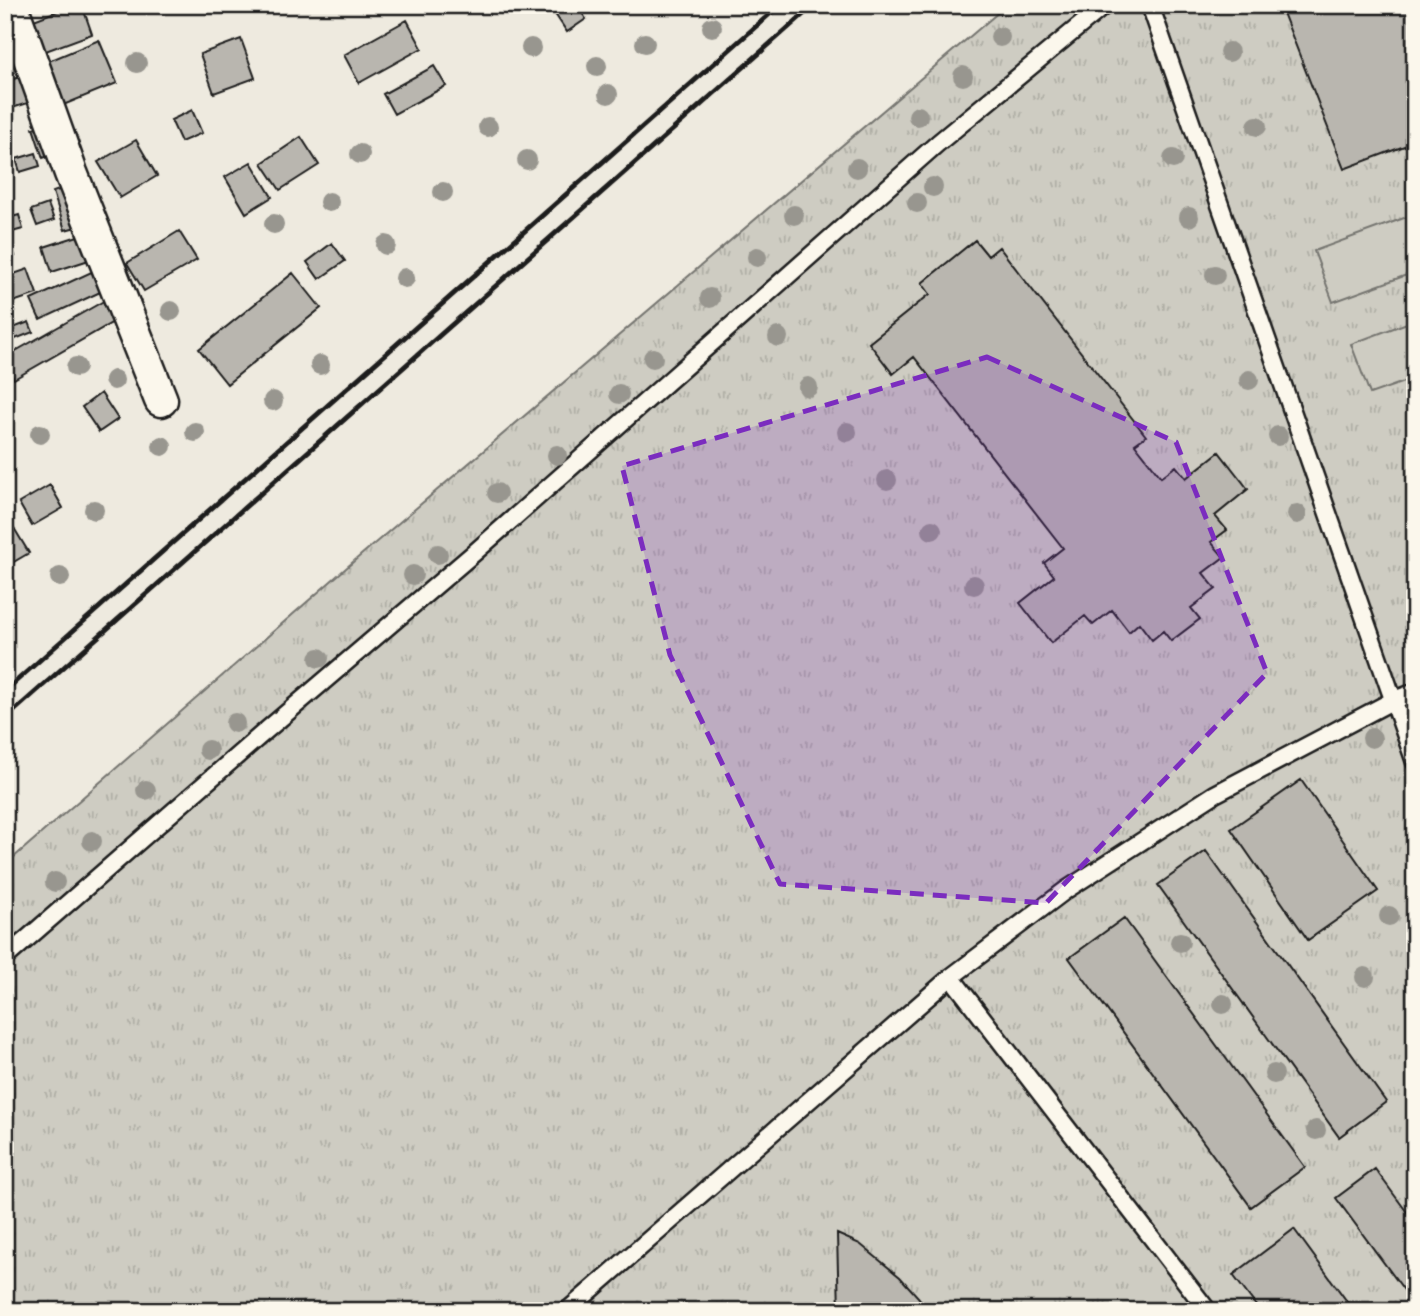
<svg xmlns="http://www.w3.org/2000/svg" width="1420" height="1316" viewBox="0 0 1420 1316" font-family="Caveat,sans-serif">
<defs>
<pattern id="park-tufts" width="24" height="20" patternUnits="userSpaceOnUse" patternTransform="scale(1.75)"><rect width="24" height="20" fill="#ceccc2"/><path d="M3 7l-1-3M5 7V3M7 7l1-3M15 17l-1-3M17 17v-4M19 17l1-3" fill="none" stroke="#b0afa6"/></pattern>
</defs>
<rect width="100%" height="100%" fill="#eeeadf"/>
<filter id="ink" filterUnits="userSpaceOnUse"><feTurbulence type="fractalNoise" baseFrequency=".0143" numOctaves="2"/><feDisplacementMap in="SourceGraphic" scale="14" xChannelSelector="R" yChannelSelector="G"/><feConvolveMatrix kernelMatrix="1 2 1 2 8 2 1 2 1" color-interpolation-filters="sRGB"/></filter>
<g filter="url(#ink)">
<path fill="url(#park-tufts)" stroke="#75746f" stroke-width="2" d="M1007,5h408v1306h-1410v-446l356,-310z"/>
<path fill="#ceccc2" stroke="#75746f" stroke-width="2" d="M1415,214v58l-82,30 -19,-51z
M1415,320v58l-45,16 -19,-50z"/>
<path fill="#b9b6af" stroke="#1c1c1c" stroke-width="2" d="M73,5h9l10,29 -49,18 -12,-31z
M549,5h28l9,14 -19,13z
M1280,5h135v137l-71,27z
M407,20l15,28 -63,35 -15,-28z
M241,39l14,39 -41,15 -14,-39z
M99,40l18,43 -56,23 -17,-43z
M434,66l12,20 -52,28 -11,-20z
M28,74l9,26 -28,9 -4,-11v-16z
M192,110l10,23 -21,9 -10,-22z
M47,123l11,30 -15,5 -10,-30z
M301,137l18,28 -39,25 -18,-27z
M136,140l21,36 -37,22 -22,-36z
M36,153l4,13 -20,6 -4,-13z
M251,162l21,35 -26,16 -21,-36z
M64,188l12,39 -11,3 -12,-38z
M48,204l6,16 -17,6 -6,-16z
M19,215l4,14 -18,5v-15z
M179,231l18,29 -53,31 -17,-28z
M84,234l8,25 -40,13 -8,-25z
M9,239l6,17 -10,4v-20z
M975,240l13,16 11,-9 147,189 -11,8 26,33 15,-11 10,12 33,-26 29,37 -33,27 12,14 -16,12 13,15 -21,16 13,16 -25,19 9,11 -29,22 -8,-10 -11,9 -13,-17 -10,9 -17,-22 -19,15 -8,-9 -34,27 -31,-40 34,-27 -10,-13 19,-15 -149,-191 -21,17 -24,-31 61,-49 -8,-11z
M332,243l13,18 -26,18 -12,-17z
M100,268l9,20 -69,32 -9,-20z
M28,269l9,25 -24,8 -8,-25z
M293,273l28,35 -94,76 -28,-35z
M109,298l11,20 -106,61 -9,-14v-8z
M29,322l4,10 -28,11v-12z
M101,393l17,26 -19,13 -17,-25z
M50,485l13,23 -31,18 -13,-23z
M14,528l15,25 -24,14v-34z
M1301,780l77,111 -70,49 -77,-111z
M1206,851l180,251 -47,35 -181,-252z
M1124,918l181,249 -54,40 -182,-249z
M1375,1169l40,54v82l-79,-107z
M1294,1229l60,82h-94l-27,-36z
M837,1234l23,10 40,33 19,21 8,13h-88z"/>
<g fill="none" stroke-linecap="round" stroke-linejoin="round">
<defs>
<path id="lane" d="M1150,5l265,757
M5,958l257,-224 212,-181 464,-410 167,-138
M951,977l257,334
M567,1311l384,-334 115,-87 149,-96 177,-93 23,-9"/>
<path id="street" d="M11,5l60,168 90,227"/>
</defs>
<use href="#lane" stroke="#1c1c1c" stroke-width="21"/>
<use href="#street" stroke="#1c1c1c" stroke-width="37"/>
<use href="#lane" stroke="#fbf7ec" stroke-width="16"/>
<use href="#street" stroke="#fbf7ec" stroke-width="32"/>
<path stroke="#1c1c1c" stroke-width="5" d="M5,691l775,-686
M5,719l809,-714"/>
</g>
<g fill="#98968f">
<circle cx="712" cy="27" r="10"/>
<circle cx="1000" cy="37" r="10"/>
<circle cx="645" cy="43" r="10"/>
<circle cx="531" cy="48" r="10"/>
<circle cx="1229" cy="52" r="10"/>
<circle cx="137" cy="63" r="10"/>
<circle cx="597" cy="66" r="10"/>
<circle cx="963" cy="76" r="10"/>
<circle cx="608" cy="94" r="10"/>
<circle cx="918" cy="116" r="10"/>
<circle cx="1257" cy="126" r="10"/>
<circle cx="488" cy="127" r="10"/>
<circle cx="360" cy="154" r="10"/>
<circle cx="1173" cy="159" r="10"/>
<circle cx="527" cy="160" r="10"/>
<circle cx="857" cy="168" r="10"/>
<circle cx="933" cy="187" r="10"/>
<circle cx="443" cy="192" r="10"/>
<circle cx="329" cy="202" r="10"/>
<circle cx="917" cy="203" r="10"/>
<circle cx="794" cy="215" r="10"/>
<circle cx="1189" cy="217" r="10"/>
<circle cx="274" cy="224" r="10"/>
<circle cx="386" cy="245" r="10"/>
<circle cx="757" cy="257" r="10"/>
<circle cx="1215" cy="275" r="10"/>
<circle cx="405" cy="278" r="10"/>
<circle cx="710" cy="298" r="10"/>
<circle cx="171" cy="311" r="10"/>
<circle cx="778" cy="337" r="10"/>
<circle cx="653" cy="358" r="10"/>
<circle cx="320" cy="365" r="10"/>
<circle cx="76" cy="367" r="10"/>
<circle cx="114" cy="380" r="10"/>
<circle cx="1249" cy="380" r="10"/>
<circle cx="808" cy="387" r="10"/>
<circle cx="619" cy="394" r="10"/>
<circle cx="273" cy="401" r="10"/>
<circle cx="195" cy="432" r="10"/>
<circle cx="847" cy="432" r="10"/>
<circle cx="40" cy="434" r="10"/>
<circle cx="1278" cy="436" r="10"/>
<circle cx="162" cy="446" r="10"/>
<circle cx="557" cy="455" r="10"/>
<circle cx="887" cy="480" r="10"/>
<circle cx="497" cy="493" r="10"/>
<circle cx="94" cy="510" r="10"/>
<circle cx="1297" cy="514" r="10"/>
<circle cx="932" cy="530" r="10"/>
<circle cx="438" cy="554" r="10"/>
<circle cx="413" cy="575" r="10"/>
<circle cx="60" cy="577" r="10"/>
<circle cx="974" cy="585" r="10"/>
<circle cx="319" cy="658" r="10"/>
<circle cx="235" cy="723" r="10"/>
<circle cx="1372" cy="738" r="10"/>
<circle cx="208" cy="750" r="10"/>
<circle cx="146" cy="790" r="10"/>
<circle cx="92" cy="841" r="10"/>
<circle cx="55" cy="882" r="10"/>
<circle cx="1389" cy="916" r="10"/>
<circle cx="1180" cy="942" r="10"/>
<circle cx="1365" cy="977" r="10"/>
<circle cx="1223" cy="1004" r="10"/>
<circle cx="1274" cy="1074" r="10"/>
<circle cx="1316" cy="1130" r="10"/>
</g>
</g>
<path fill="#7b2cbf" fill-opacity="0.2" stroke="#7b2cbf" stroke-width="5" stroke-dasharray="14 9" stroke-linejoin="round" d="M987,357l189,85 91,231 -221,230 -266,-19 -110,-229 -48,-189z"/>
<rect width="1420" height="1316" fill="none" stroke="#fbf7ec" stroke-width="28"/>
<rect x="14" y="14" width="1392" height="1288" fill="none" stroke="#1c1c1c" stroke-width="2.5" filter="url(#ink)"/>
</svg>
